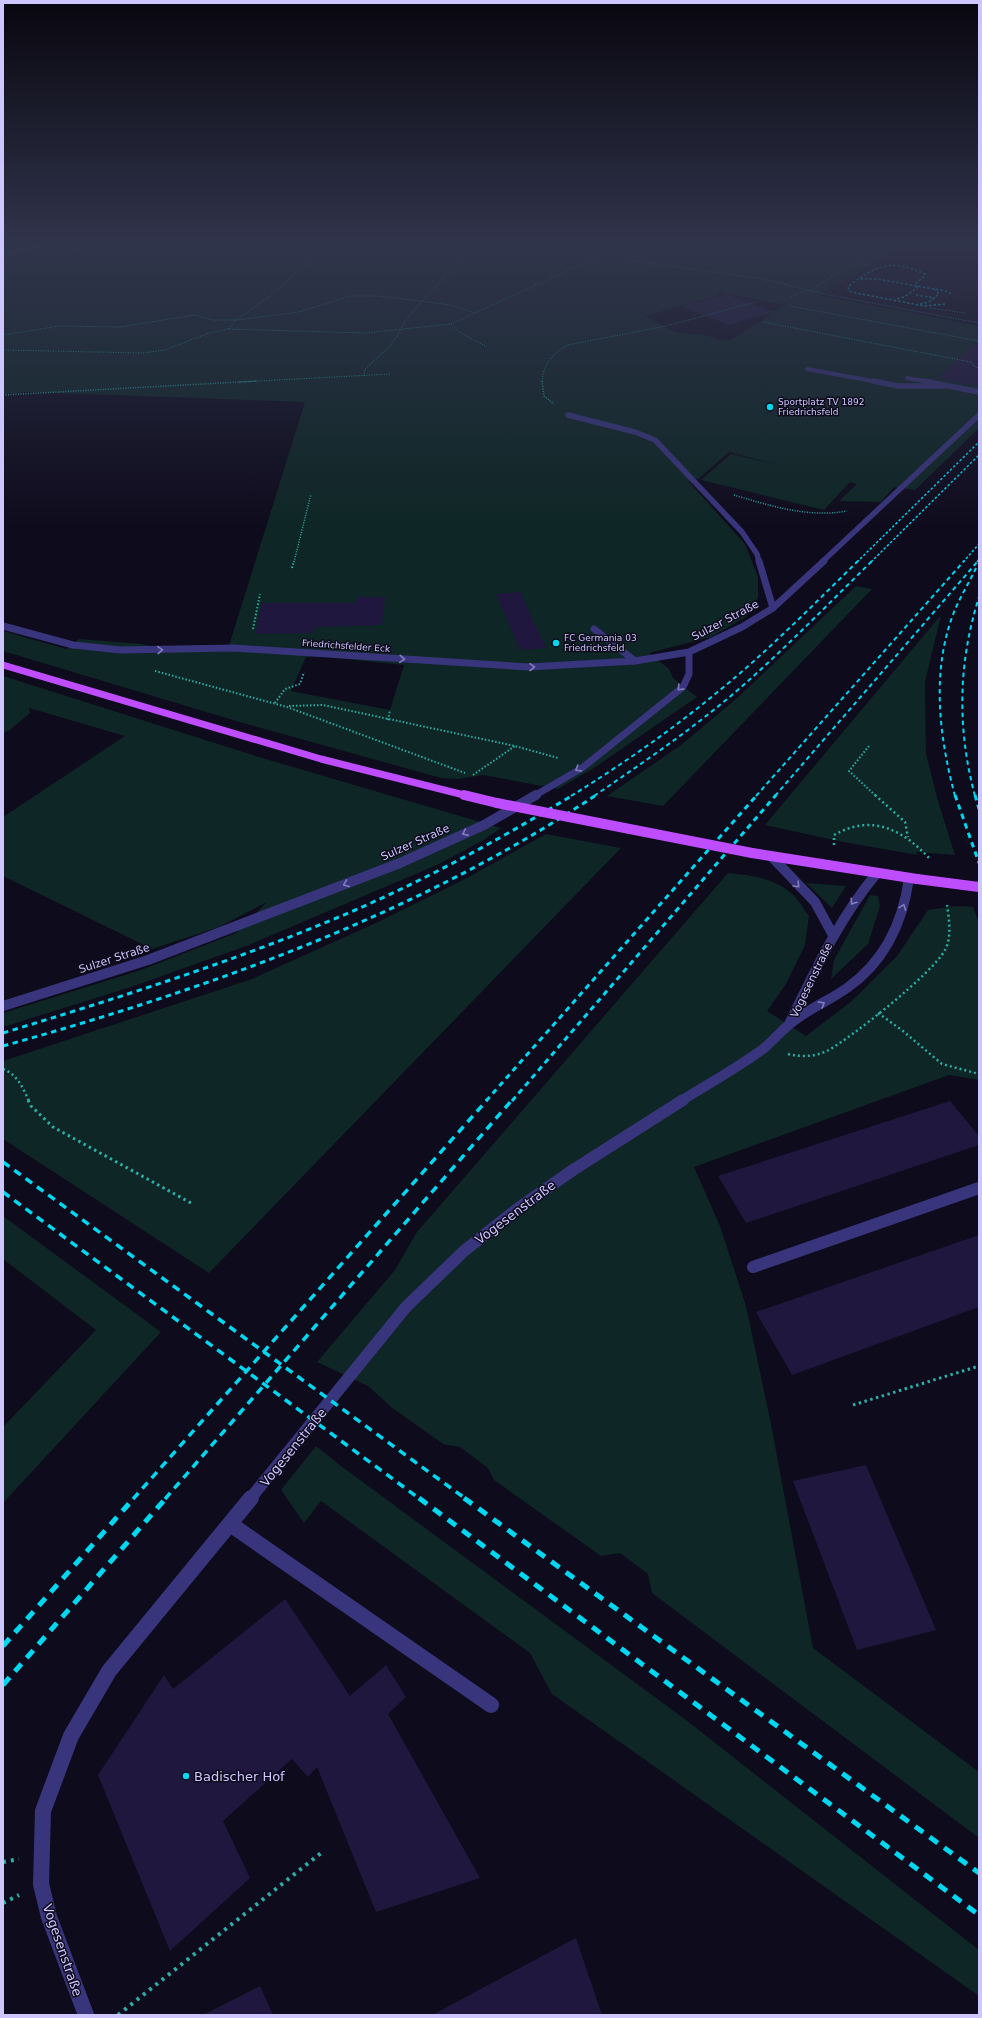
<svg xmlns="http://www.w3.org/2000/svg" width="982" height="2018" viewBox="0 0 982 2018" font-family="'DejaVu Sans',sans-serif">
<rect width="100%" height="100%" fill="#0e0b1c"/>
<path fill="#0e2625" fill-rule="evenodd" d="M3,244h906l-91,51 161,31v102l-64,62 -21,-3 -13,15 -42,-1 18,-17 -7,-2 -26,28 -123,-30 30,-26 51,12 -53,-14 -31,27 -10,2 57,63 13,33v21l-12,19 -35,20 -62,16 20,16 4,9 24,19 -103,71 -36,21 -75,-14 -25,4 -17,-1 -198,-55 -240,-72v-20l63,18 13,-10 63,5 29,7 56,1 78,-250 -277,-10 -25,2zM719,292l66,13 -54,35h-10l-17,-5 -29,-3 -30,-16 71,-20zM316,656l88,9 -14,45 -99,-19 15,-34z
M856,586l16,3 -209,217 -56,-10 74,-51 55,-46z
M941,615l-16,67 1,72 12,47 17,54 -39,-3 2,3 -75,-13 -78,-17z
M3,676l256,81 242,71 -19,13 -43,23 -190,81 -118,42 -128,40v-14l138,-43 95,-37 31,-31 -48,25 -67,22 -149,-73v-59l122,-81 -96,-28 1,5 -20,17 -7,3z
M546,834l75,14 -412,425 -206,-134v-78l249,-82 126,-57 87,-43z
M728,873c23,2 45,5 63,20 7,6 12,15 18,23l-4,29 -19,39 -19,27 39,25 46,-35 45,-45 31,-46c16,-2 28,-5 45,-3l6,16v157l-30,-5 -255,92 26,59 26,80 25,118 42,224 166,124v66l-327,-245 -4,-19 -28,-21 -19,3 -107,-76 -6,-12 -28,-21 -17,-3 -52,-37 -23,-21 -51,-24 78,-92 22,-38z
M806,883l40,3 -14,22z
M870,895l8,1 2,10 -12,38 -37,35 3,-19z
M3,1216l158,116 -158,171v-76l93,-97 -93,-71z
M316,1446l25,20 345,254 293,230v46l-427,-302 -22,-41 -209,-152 -17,22 -23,-33z"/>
<path fill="#1f173d" d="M728,295l47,17 -46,13 -48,-19z
M979,341v46l-42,-9z
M520,592l26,56 -26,2 -24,-56z
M355,597h30l-3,28 -67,2 -1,6 -59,1 7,-31h93z
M950,1101l29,35v9l-233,78 -28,-47z
M979,1235v72l-187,68 -36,-63z
M866,1465l70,165 -79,20 -64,-169z
M285,1599l65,97 36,-31 20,32 -18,17 92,164 -104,34 -59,-145 -9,10 -16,-18 -69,62 27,57 -80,73 -72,-176 66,-100 9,14z
M576,1938l26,77h-170z
M260,1986l13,29h-70z"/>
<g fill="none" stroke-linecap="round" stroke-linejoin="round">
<path stroke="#2cada6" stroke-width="1" stroke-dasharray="1 1.5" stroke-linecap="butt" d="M608,251l24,10 126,17 71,17 150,28
M57,252l51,-8
M791,297l10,-5 10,-2 38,-24 41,-22
M790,306l189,35
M930,308l36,5
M763,322l208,40 4,5 4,1
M451,324l8,8 28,15
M228,329l8,-9 33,-23 59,-53
M3,335l57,-9 60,1 75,-12 17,5h24l63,-8 51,-16h30l71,9 24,8
M3,350l140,3 22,-3 44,-17 19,-4 137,4 86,-9 174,-80
M364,376l1,-7 24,-22 10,-14 7,-14 54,-59 10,-16
M239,382l152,-8
M542,382c1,-18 11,-29 26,-37l98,-19 90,-24"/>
<path stroke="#2cada6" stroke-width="1.5" stroke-dasharray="1 1.5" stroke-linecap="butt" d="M542,381l2,15 10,8
M3,395l254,-14
M734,495c37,11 74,23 113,16
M294,562l17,-68"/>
<path stroke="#2cada6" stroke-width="2" stroke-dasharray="1.5 2" stroke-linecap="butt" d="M292,568l2,-7
M253,629l7,-35
M155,671l132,36 178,66
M275,703l10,-14 15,-5 4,-12
M289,706l34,-1 192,41 43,12
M388,720l2,-10
M869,746l-20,25 27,25
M473,775l42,-29"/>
<path stroke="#2cada6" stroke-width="2.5" stroke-dasharray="2 3" stroke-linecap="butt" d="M875,795l30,27 3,15
M834,845v-10c39,-22 69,-5 97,25
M878,1013l25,18 39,33 37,10
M788,1054c13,3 26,3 39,-3 24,-13 106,-78 118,-101 7,-12 4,-32 2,-45
M3,1069c14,5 20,19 26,32"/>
<path stroke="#2cada6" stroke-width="3" stroke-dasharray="2.5 3.5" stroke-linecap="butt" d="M28,1100l3,6 22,21 138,76
M853,1405l126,-39"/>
<path stroke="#2cada6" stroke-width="4" stroke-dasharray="3 5" stroke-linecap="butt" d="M3,1862l16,-3
M3,1903l16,-8
M118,2015l203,-162"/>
<path stroke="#38357c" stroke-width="4" d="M3,256l38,-12
M807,369l71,13
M907,378l22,4"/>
<path stroke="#38357c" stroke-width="5.5" d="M873,381l25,5h47
M924,381l55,11
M568,415l67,17 20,8 87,92 15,22 2,8
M822,562l157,-147"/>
<path stroke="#38357c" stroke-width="7" d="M759,561l14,47
M3,626l70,19 48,5 113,-2 295,19 106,-6 54,-9 53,-25 31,-19 51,-47
M594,629l41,32
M534,796l48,-28 101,-81 6,-13v-22"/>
<path stroke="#38357c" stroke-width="10" d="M771,856l44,46 18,33
M3,1006l145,-46 252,-97 84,-38 52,-30
M789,1024c26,-53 50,-106 88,-151
M681,1101c27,-17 56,-33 82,-52 11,-9 20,-21 32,-29 16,-12 35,-20 52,-32 37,-26 56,-66 62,-110"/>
<path stroke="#38357c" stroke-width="12" d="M753,1267l226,-79
M250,1499l156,-192 58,-56 52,-41 57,-40 110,-70"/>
<path stroke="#38357c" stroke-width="16" d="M230,1524l261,181
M86,2015l-37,-98 -8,-33 2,-73 28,-75 38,-65 142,-173"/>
<path stroke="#bd4dff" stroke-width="7" d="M3,665l318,94 147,37"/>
<path stroke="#bd4dff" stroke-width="10" d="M464,795l33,8
M752,853l165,26"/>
<path stroke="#00d7f1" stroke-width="1.5" stroke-dasharray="2.5 2" stroke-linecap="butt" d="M860,278c24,-16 38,-16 65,-4v2l-9,7 1,5 -13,9 -9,2
M916,295l19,3
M920,304l9,-2 10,-8 -6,-6
M945,304l-21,2 -68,-13 -7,-2 -1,-4 10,-8h19l69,12 7,4
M857,562l122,-120
M871,562l108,-107
M963,562l16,-18
M977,562l2,-3"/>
<path stroke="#00d7f1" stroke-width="2" stroke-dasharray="4.5 3.5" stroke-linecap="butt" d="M979,670v40
M571,796c52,-32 102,-67 149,-106 49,-40 93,-85 138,-129
M594,796c47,-32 94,-64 138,-101 49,-42 94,-89 140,-134
M756,796l208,-235
M775,796l203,-235
M955,796c-16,-60 -24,-125 -1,-184 6,-15 15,-29 22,-44
M975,796c-18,-67 -17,-133 4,-199"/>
<path stroke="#00d7f1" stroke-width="3" stroke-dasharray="5.5 4.5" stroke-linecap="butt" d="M955,795l24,68
M975,795l4,14
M3,1033c118,-36 236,-73 350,-122 76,-33 149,-73 220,-116
M3,1046c205,-57 415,-132 593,-251
M486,1101l271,-306
M512,1101l264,-306"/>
<path stroke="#00d7f1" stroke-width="3.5" stroke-dasharray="8 6" stroke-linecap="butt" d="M3,1162l463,337
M3,1192l417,307
M133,1499l354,-399
M165,1499l347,-399"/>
<path stroke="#00d7f1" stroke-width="5" stroke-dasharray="10 8" stroke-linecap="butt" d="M419,1498l560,417
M464,1498l515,375
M3,1646l131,-148
M3,1685l163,-187"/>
<path stroke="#bd4dff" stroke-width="10" d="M497,803l255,50
M917,879l62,8"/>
</g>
<defs><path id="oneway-chevron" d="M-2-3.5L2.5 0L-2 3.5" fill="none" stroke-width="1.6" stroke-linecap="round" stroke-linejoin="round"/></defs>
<g stroke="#827ebe">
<use href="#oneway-chevron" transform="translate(160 650) rotate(-2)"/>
<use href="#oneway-chevron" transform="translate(402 659) rotate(4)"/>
<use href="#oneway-chevron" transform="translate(532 667) rotate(-1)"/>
<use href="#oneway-chevron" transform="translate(680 688) rotate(134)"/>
<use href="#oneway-chevron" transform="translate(578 769) rotate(148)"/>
<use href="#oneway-chevron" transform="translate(465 833) rotate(156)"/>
<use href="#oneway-chevron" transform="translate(346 884) rotate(159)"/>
<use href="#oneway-chevron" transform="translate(797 885) rotate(47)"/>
<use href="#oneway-chevron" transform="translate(853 902) rotate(124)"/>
<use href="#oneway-chevron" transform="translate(903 907) rotate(-69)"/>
<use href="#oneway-chevron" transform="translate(822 1004) rotate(-32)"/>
</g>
<linearGradient id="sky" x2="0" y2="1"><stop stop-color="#08060f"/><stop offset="0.46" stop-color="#30344b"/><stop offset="1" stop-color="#30344b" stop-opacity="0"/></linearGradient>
<rect width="982" height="527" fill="url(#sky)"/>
<g fill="#00d7f1" stroke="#0e0b1c" stroke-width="1.5">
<circle cx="770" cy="407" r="4"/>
<circle cx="556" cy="643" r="4"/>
<circle cx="186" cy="1776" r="4"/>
</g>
<g text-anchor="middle" stroke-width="3" stroke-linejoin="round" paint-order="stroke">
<g font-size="9" fill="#cdc6ff" stroke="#0e0b1c" text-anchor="start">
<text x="778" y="405">Sportplatz TV 1892<tspan x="778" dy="10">Friedrichsfeld</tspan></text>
<text x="564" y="641">FC Germania 03<tspan x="564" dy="10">Friedrichsfeld</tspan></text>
</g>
<g font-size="9" fill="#cdc6ff" stroke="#0e0b1c">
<text transform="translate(346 646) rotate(4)" y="3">Friedrichsfelder Eck</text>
</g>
<g font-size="11" fill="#cdc6ff" stroke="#0e0b1c">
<text transform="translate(725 620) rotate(-28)" y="4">Sulzer Straße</text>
<text transform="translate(415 842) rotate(-24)" y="4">Sulzer Straße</text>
<text transform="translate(114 958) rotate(-18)" y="4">Sulzer Straße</text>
<text transform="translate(811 980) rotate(-64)" y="4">Vogesenstraße</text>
</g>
<g font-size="13" fill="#cdc6ff" stroke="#0e0b1c">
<text transform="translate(515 1212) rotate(-37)" y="5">Vogesenstraße</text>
<text transform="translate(293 1447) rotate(-51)" y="5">Vogesenstraße</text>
<text transform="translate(63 1950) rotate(71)" y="5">Vogesenstraße</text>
</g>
<g font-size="13" fill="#cdc6ff" stroke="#0e0b1c" text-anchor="start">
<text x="194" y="1781">Badischer Hof</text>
</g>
</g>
<rect width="982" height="2018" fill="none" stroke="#cdc6ff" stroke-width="8"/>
</svg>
